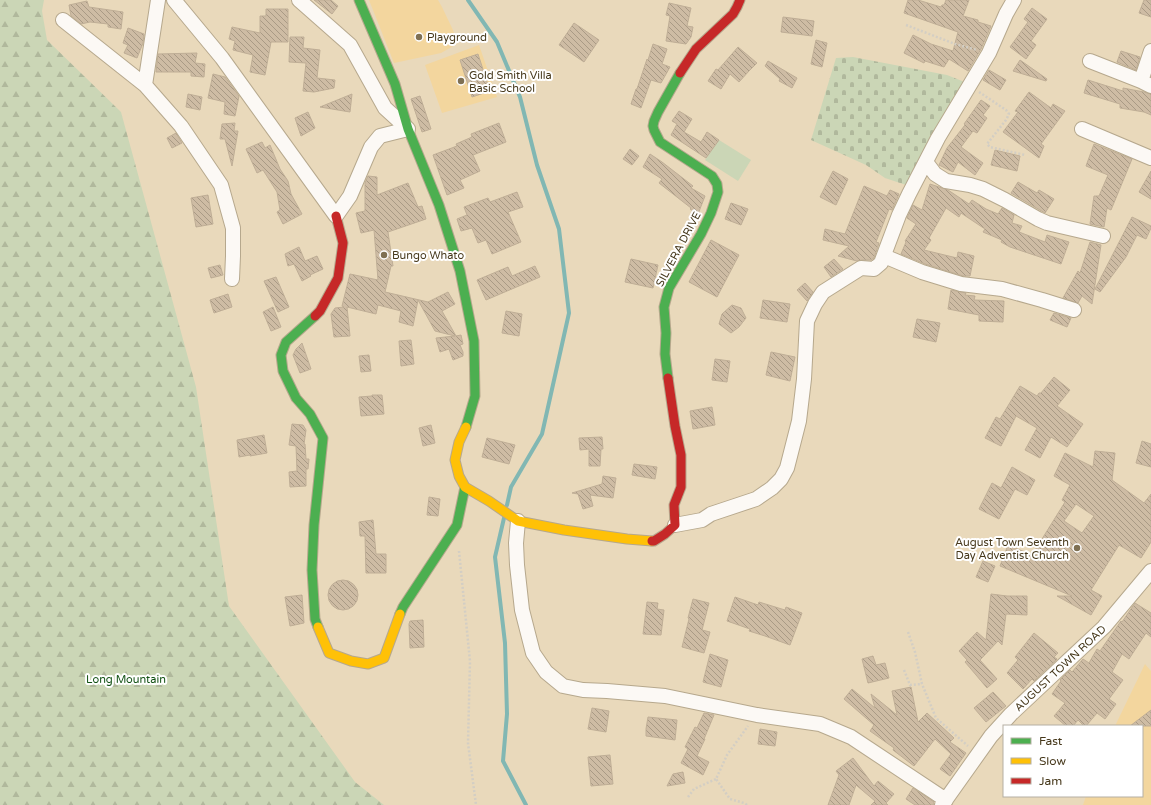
<svg xmlns="http://www.w3.org/2000/svg" width="1151" height="805" viewBox="0 0 1151 805" font-family="'Varela Round',sans-serif">
<defs>
<pattern id="forest-firs" width="22" height="20" patternUnits="userSpaceOnUse"><rect width="22" height="20" fill="#cbd6b6"/><path d="M5 1l3.5 6h-7zM16 11l3.5 6h-7z" fill="#b0b89c"/></pattern>
<pattern id="cemetery-stones" width="16" height="16" patternUnits="userSpaceOnUse"><rect width="16" height="16" fill="#cbd6b6"/><path d="M2 7V4a2 2 0 0 1 4 0v3zM10 15v-3a2 2 0 0 1 4 0v3z" fill="#b0b89c"/></pattern>
<pattern id="building-back-hatch" width="6" height="6" patternUnits="userSpaceOnUse"><rect width="6" height="6" fill="#cebca4"/><path d="M-1 5l2 2M0 0l6 6M5-1l2 2" fill="none" stroke="#a99a85"/></pattern>
</defs>
<rect width="100%" height="100%" fill="#e9d9bb"/>
<path fill="#f3d69e" d="M369,0h69l4,7 11,23 4,14 -16,9 -47,10z
M479,45l18,52 -55,16 -17,-48z
M1145,664l6,7v134h-68l3,-9h56v-70h-27z"/>
<path fill="#cbd6b6" d="M719,140l32,20 -13,21 -33,-21z"/>
<path fill="url(#forest-firs)" d="M0,0h44l-2,11 5,29 74,72 75,275 33,219 126,176 29,23h-384z"/>
<path fill="url(#cemetery-stones)" d="M853,57l94,18 20,8 -55,104 -27,-9 -19,-13 -55,-25 25,-82z"/>
<g fill="none" stroke-linecap="round" stroke-linejoin="round">
<path stroke="#81b7b3" stroke-width="4" d="M468,0l29,42 23,55 17,68 22,64 10,84 -27,121 -31,53 -4,18
M504,518l-9,39 10,86 2,71 -4,47 23,44"/>
</g>
<path fill="url(#building-back-hatch)" stroke="#bfae96" fill-rule="evenodd" d="M314,0h17l7,6 -6,8z
M908,0h10l23,7 1,-2h2l2,-5h23l-6,16 15,4v2l13,4 -10,23 -13,22 -19,-12 -5,8 -19,-6 -1,2 -20,-10 9,-18 18,9 22,7 5,-19 -54,-19z
M1144,0h7v17l-12,-4z
M87,1l2,6 34,5 -2,17 -13,-2v-3l-18,-2 -9,2 -10,-8 -2,-11z
M669,3l22,5 -4,18 6,1 -2,10 -5,7 -20,-3 4,-25 -4,-1z
M1032,8l15,11 -16,22 5,4 -10,14 -16,-12 18,-25 -4,-3z
M266,9h22v33h-17l-6,33 -15,-3 3,-17 -20,-5 2,-9 -6,-2 3,-12 28,6v-17h6z
M783,17l31,4 -2,15 -31,-4z
M574,23l25,17 -15,22 -25,-17z
M128,28l16,6 -1,9 -6,15 -13,-5 4,-8 -5,-2z
M290,37h14l-1,11 17,2 -3,28 18,2 -1,8 -20,4 -11,-1 3,-28 -17,-1z
M816,40l11,3 -5,24 -11,-3z
M653,44l14,5 -5,15 8,3 -9,16 -10,-3 -10,28 -10,-4 5,-15h1l10,-30 1,1z
M738,47l19,16 -8,8 -10,11 -9,-8 -9,15 -13,-8 8,-12 2,1z
M1121,51l19,6 -4,13 -19,-8z
M197,53l-2,10 10,1 -1,13 -13,-1v-4h-35l2,-18z
M478,54l12,37 -18,6 -12,-37z
M1020,60l27,19 -1,2 -33,-10z
M768,61l29,17 -5,10 -13,-7 1,-2 -15,-13z
M989,70l17,10 -6,10 -17,-10z
M213,74l12,3 14,19 -4,20 -11,-2 1,-12 -17,-4z
M1088,80l35,11v-3l21,4 7,2v21l-7,-3 -24,-4v-4l-36,-11z
M1029,92l22,16 2,-4 12,7 -24,33 3,2 -5,12 -36,-26 15,-20 -3,-1z
M188,94l14,3 -2,13 -14,-3z
M352,94l-2,18 -30,-5z
M420,96l11,33 -9,3 -11,-33z
M981,100l9,6 -7,9 4,3 -10,15 -4,-2 -12,16 22,16 -8,12 -17,-13 -5,10 -14,-7 8,-17 18,-23 -1,-1z
M679,111l13,8 -8,13 17,10 6,-10 12,8 -13,18 -35,-23 6,-11 -5,-3z
M308,112l7,16 -14,8 -6,-18z
M235,123l-1,8h4l-6,35 -7,-27h-5l2,-15z
M499,123l7,19 -33,13 7,16 -20,9 4,8 -17,7 -14,-40 24,-9 -1,-2 16,-7 -1,-3z
M176,133l6,10 -10,5 -5,-10z
M262,142l3,6 5,-3 10,24 8,12 3,13 11,20 -19,10 -6,-12 3,-2 -3,-18 -14,-22 -6,3 -11,-24z
M1094,144l38,15 -21,51 -4,-2 -3,19 -14,-3 4,-28h5l9,-21 -22,-9z
M630,149l9,7 -7,9 -9,-6z
M995,150l25,6 -3,15 -26,-6z
M650,154l12,8 31,24 -2,2 14,8 -7,18 -8,-5 1,-1 -32,-25 3,-4 -19,-12z
M833,171l15,8 -12,26 -16,-8z
M1151,171v28l-12,-7z
M368,176l9,1v18l31,-12 10,24 4,-1 4,13 -38,13 5,34h-2l-6,26 43,10 20,-10 7,12 -13,7 14,25 5,-1 2,9 -3,1 3,7v4l-10,4 -4,-11 -9,3 -4,-14 19,-2 -20,-5 -17,-31 -5,26 -14,-4 2,-11 -23,-6 -2,9 -29,-7 3,29 -16,1 -3,-23 4,-6 9,-1 -2,-1 8,-32 28,6 -4,-50 -13,3 -5,-20 9,-2v-28z
M1018,182l19,11 2,-3 15,9 -9,14 -34,-20z
M930,184l18,6 21,14 3,-4 14,9 12,5 4,-6 12,7 -2,8 10,3 -3,6 26,10 2,-7 22,7 -8,22 -51,-17 -9,-5 1,-2 -19,-8 2,-3 -24,-16 -2,4 -13,-9 -17,30 2,2 -7,10 33,8 1,-6 16,4 -4,20h-7l-38,-12 -24,-10 5,-12 -1,-1 11,-17 -9,-6 6,-13 9,5z
M864,186l23,10 3,-6 9,4 -7,16 -3,-1 -13,33 3,1 -5,15 -3,2h-9l-5,1 -19,-5 11,-10 -26,-6 2,-11 20,5z
M517,192l6,15 -15,5 13,30 -29,12 -6,-14 -8,3 -6,-15 -11,3 -4,-12 10,-4 -3,-8 24,-9 2,4z
M208,195l5,29 -17,3 -5,-29z
M731,203l17,6 -7,16 -16,-6z
M693,216l3,2 -11,20 -3,-2z
M1132,217l19,9v2l-5,11 -9,-4 -11,22 -26,35 -5,-3z
M711,240l28,15 -22,42 -28,-15z
M1090,242l11,3 -9,59 -10,-8 -4,7 -15,-5 15,-27 2,2z
M299,247l6,14 12,-5 6,13 -13,6 1,1 -9,5 -8,-17 -6,2 -3,-12z
M631,259l27,6 -5,23 -28,-6z
M834,259l9,10 -12,8 -7,-10z
M220,265l3,10 -12,3 -3,-10z
M535,266l5,11 -54,23 -9,-20 31,-13 4,9z
M276,277l13,30 -11,5 -14,-31z
M805,283l8,9 -6,9 -10,-11z
M951,290l15,3 -1,2 10,1 -1,4 30,1 -1,21 -24,-1v-6l-31,-6z
M228,294l4,13 -18,6 -4,-13z
M763,300l27,4 -3,18 -27,-4z
M732,305l9,3 5,10 -7,9 -8,6 -12,-9 3,-10z
M273,307l8,20 -10,4 -8,-19z
M506,311l16,3 -3,22 -17,-3z
M1054,313l17,5 -4,9 -17,-7z
M917,319l23,4 -4,19 -23,-5z
M411,340l3,24 -13,2 -2,-25z
M302,343l9,26 -11,4 -7,-18 3,-6z
M771,352l24,5 -5,24 -24,-6z
M369,355l2,16 -10,1 -2,-16z
M715,359l15,2 -3,21 -15,-2z
M1054,377l16,13 -13,16 26,18 -16,23 -16,-10 -11,21 -15,-8 12,-22 -21,-12 -15,30 -16,-8 11,-21 4,2 20,-33 17,10 2,-3h2z
M372,395h10l2,19 -23,2 -2,-19 13,-1z
M712,407l3,18 -22,4 -3,-18z
M292,424l11,1 3,5 -2,14h1l1,15h3l-1,10h-2v17l-16,1 -1,-15 8,-1 -1,-25 -7,-1z
M431,425l4,18 -12,3 -4,-18z
M264,435l3,18 -17,3v-1l-11,2 -2,-17z
M602,437l1,12h-2l-1,17h-11v-17l-9,1 -1,-12z
M487,438l28,7 -6,19 -27,-7z
M1142,441l9,3v23l-15,-4z
M1095,451l20,2 -3,27 32,23 7,-9v48l-10,16 -22,-13 -28,45 11,6 -11,19 -34,-19h15l-72,-30 8,-21 24,10 33,-53 -3,-2 8,-15 -16,-9 11,-23 28,14zM1076,504l18,12 -12,17 -18,-12z
M634,464l23,3 -2,12 -23,-4z
M1012,467l23,13 -8,15 -12,-6 -16,30 -20,-10 13,-26 9,5z
M603,476l13,2 -3,20 -23,-3 3,11 -10,3 -5,-15 -6,-1 30,-9z
M429,497l11,2 -2,17 -11,-1z
M373,520l3,34h10v19h-20l-1,-37h-5l-1,-14z
M983,561l12,5 -7,16 -12,-5z
M328 595a15 15 0 1 1 30 0a15 15 0 1 1-30 0Z
M991,594l16,2h20v19l-21,-1 -4,31 -4,-4 -18,19 17,19 -10,9 -22,-26 2,-2 -8,-9 18,-19 9,8z
M302,595l2,28 -14,3 -5,-29z
M735,597l23,8 1,-3 26,8 1,-3 16,6 -12,32 -25,-9 -16,-5 1,-2 -23,-8z
M693,599l16,4 -7,27 8,2 -6,21 -22,-6 7,-28 -1,-1z
M647,602l11,1 -1,6 7,1 -3,25 -18,-1z
M1135,603l16,10v24l-5,-4 -17,26 -7,-5 -10,18 11,8 -14,19 7,5 -11,15 -8,-6 -11,13h-2l-6,-6 -5,6h-7l-12,-10 11,-13 -13,-9 9,-13 -1,-1 10,-10 2,2 11,-13 6,4 8,-14 3,2 21,-30 1,1z
M423,620l1,27 -14,1 -1,-24 1,-3z
M1034,633l24,20 -4,4 3,2 -23,22 -2,-2 -9,10 -16,-16 11,-13 -3,-3z
M710,654l18,6 -7,27 -18,-5z
M873,656l3,9 9,-2 4,15 -21,5 -6,-24z
M911,687l7,35 9,-9 27,25 -4,4 16,11 -16,23 -10,-7 11,-15 -16,-15 -21,27 -21,-16 1,-2 -24,-17 4,-6 -30,-26 8,-10 23,19 -4,-14 26,21 -5,-24z
M993,692l13,14 -20,16 -12,-14z
M592,708l17,3 -3,21 -18,-3z
M1151,710v16h-21z
M704,713l10,2 -10,24h1l-8,17 12,6 -6,13 -22,-12 7,-14 -3,-2 10,-20 2,1z
M648,717l29,3 -2,20 -29,-4v-7z
M760,729l17,3 -2,14 -17,-2z
M610,755l3,29 -22,2 -3,-29z
M853,758l21,28 4,-5 16,13 -8,9 2,2h-17l4,-4 -19,-16 -7,20h-21l11,-30 -3,-4z
M683,772l2,11 -18,3 6,-12z
M913,788l21,14v3h-19l-9,-6z"/>
<g fill="none" stroke-linecap="round" stroke-linejoin="round">
<defs>
<path id="street" d="M158,0l-13,85 36,41 40,59 12,43v28l-1,23
M174,0l48,58 114,158 14,-20 21,-49 9,-11 28,-7
M299,0l51,45 35,63 23,21
M63,20l82,65
M1090,61l51,20 10,5
M1141,81l10,-30
M1082,129l69,29
M926,162l9,12 11,7 24,4 13,4 22,11 33,19 9,4 56,13
M884,256l38,16 39,12 41,5 40,11 32,10
M518,521l-2,22 1,22 5,45 11,43 13,19 17,14 20,4 24,1 58,5 92,19 63,9 31,13 95,63
M675,525l27,-5 9,-6 45,-15 16,-11 9,-9 6,-11 12,-47 5,-42 3,-58 8,-17 8,-12 38,-24 13,1 7,-6 18,-48 10,-21 29,-56 51,-85 17,-39 8,-14
M942,805l49,-69 20,-22 93,-87 47,-56"/>
<path id="fast" d="M359,0l36,84 13,45 31,76 21,66 14,70 1,55 -9,31
M315,316l-29,26 -5,13 2,16 13,27 14,16 13,24 -9,87 -2,45 3,49 3,8
M668,378l-3,-24 1,-21 -2,-26 5,-19 32,-54 10,-21 7,-21 -1,-8 -5,-8 -52,-34 -6,-12 -1,-4 1,-5 4,-9 22,-39
M400,614l3,-7 54,-82 8,-38"/>
<path id="slow" d="M466,427l-7,15 -4,18 4,16 6,11 24,14 29,20 46,9 63,9 25,2
M318,627l11,26 22,8 17,3 16,-6 16,-44"/>
<path id="jam" d="M680,73l16,-24 37,-35 4,-7 3,-7
M315,316l5,-5 18,-33 5,-35 -7,-27
M652,541h2l11,-7 10,-9 -1,-20 7,-18v-32l-6,-29 -7,-48"/>
</defs>
<use href="#street" stroke="#b6a88d" stroke-width="16"/>
<use href="#fast" stroke="#b6a88d" stroke-width="11"/>
<use href="#slow" stroke="#b6a88d" stroke-width="11"/>
<use href="#jam" stroke="#b6a88d" stroke-width="11"/>
<path stroke="#d3cec4" stroke-width="2.5" stroke-dasharray="2 2" stroke-linecap="butt" d="M906,25l49,19 22,6
M979,92l27,18 3,4 -3,6 -19,24 3,3 35,8
M459,551l11,110 -2,82 8,62
M908,632l7,20 7,32 14,34 32,28
M904,670l6,15 12,-1
M688,797l6,-8 22,-10
M747,805l-3,-2 -14,-4 -14,-20 11,-24 21,-29"/>
<use href="#street" stroke="#fcf9f5" stroke-width="14"/>
<use href="#fast" stroke="#4caf50" stroke-width="9"/>
<use href="#slow" stroke="#ffc107" stroke-width="9"/>
<use href="#jam" stroke="#c62828" stroke-width="9"/>
</g>
<g fill="#7f7053" stroke="#fff" stroke-width="1.5">
<circle cx="419" cy="37" r="4"/>
<circle cx="461" cy="81" r="4"/>
<circle cx="384" cy="255" r="4"/>
<circle cx="1077" cy="548" r="4"/>
</g>
<g text-anchor="middle" stroke-width="4" stroke-linejoin="round" paint-order="stroke">
<g font-size="11" fill="#46381b" stroke="#fff" text-anchor="start">
<text x="427" y="41">Playground</text>
<text x="469" y="79">Gold Smith Villa<tspan x="469" dy="13">Basic School</tspan></text>
<text x="392" y="259">Bungo Whato</text>
<text x="1069" y="546" text-anchor="end">August Town Seventh<tspan x="1069" dy="13">Day Adventist Church</tspan></text>
</g>
<g font-size="11" fill="#46381b" stroke="#fff">
<text transform="translate(678 249) rotate(-62)" y="4">SILVERA DRIVE</text>
<text transform="translate(1060 668) rotate(-43)" y="4">AUGUST TOWN ROAD</text>
</g>
<g font-size="11" fill="#105012" stroke="#fff">
<text x="126" y="683">Long Mountain</text>
</g>
</g>
<rect x="1003" y="725" width="140" height="72" fill="#ffffff" stroke="#b5afa4"/>
<rect x="1011" y="738" width="20" height="6" fill="#4caf50" stroke="#b5afa4"/>
<text x="1039" y="745" font-size="12" fill="#46381b">Fast</text>
<rect x="1011" y="758" width="20" height="6" fill="#ffc107" stroke="#b5afa4"/>
<text x="1039" y="765" font-size="12" fill="#46381b">Slow</text>
<rect x="1011" y="778" width="20" height="6" fill="#c62828" stroke="#b5afa4"/>
<text x="1039" y="785" font-size="12" fill="#46381b">Jam</text>
</svg>
